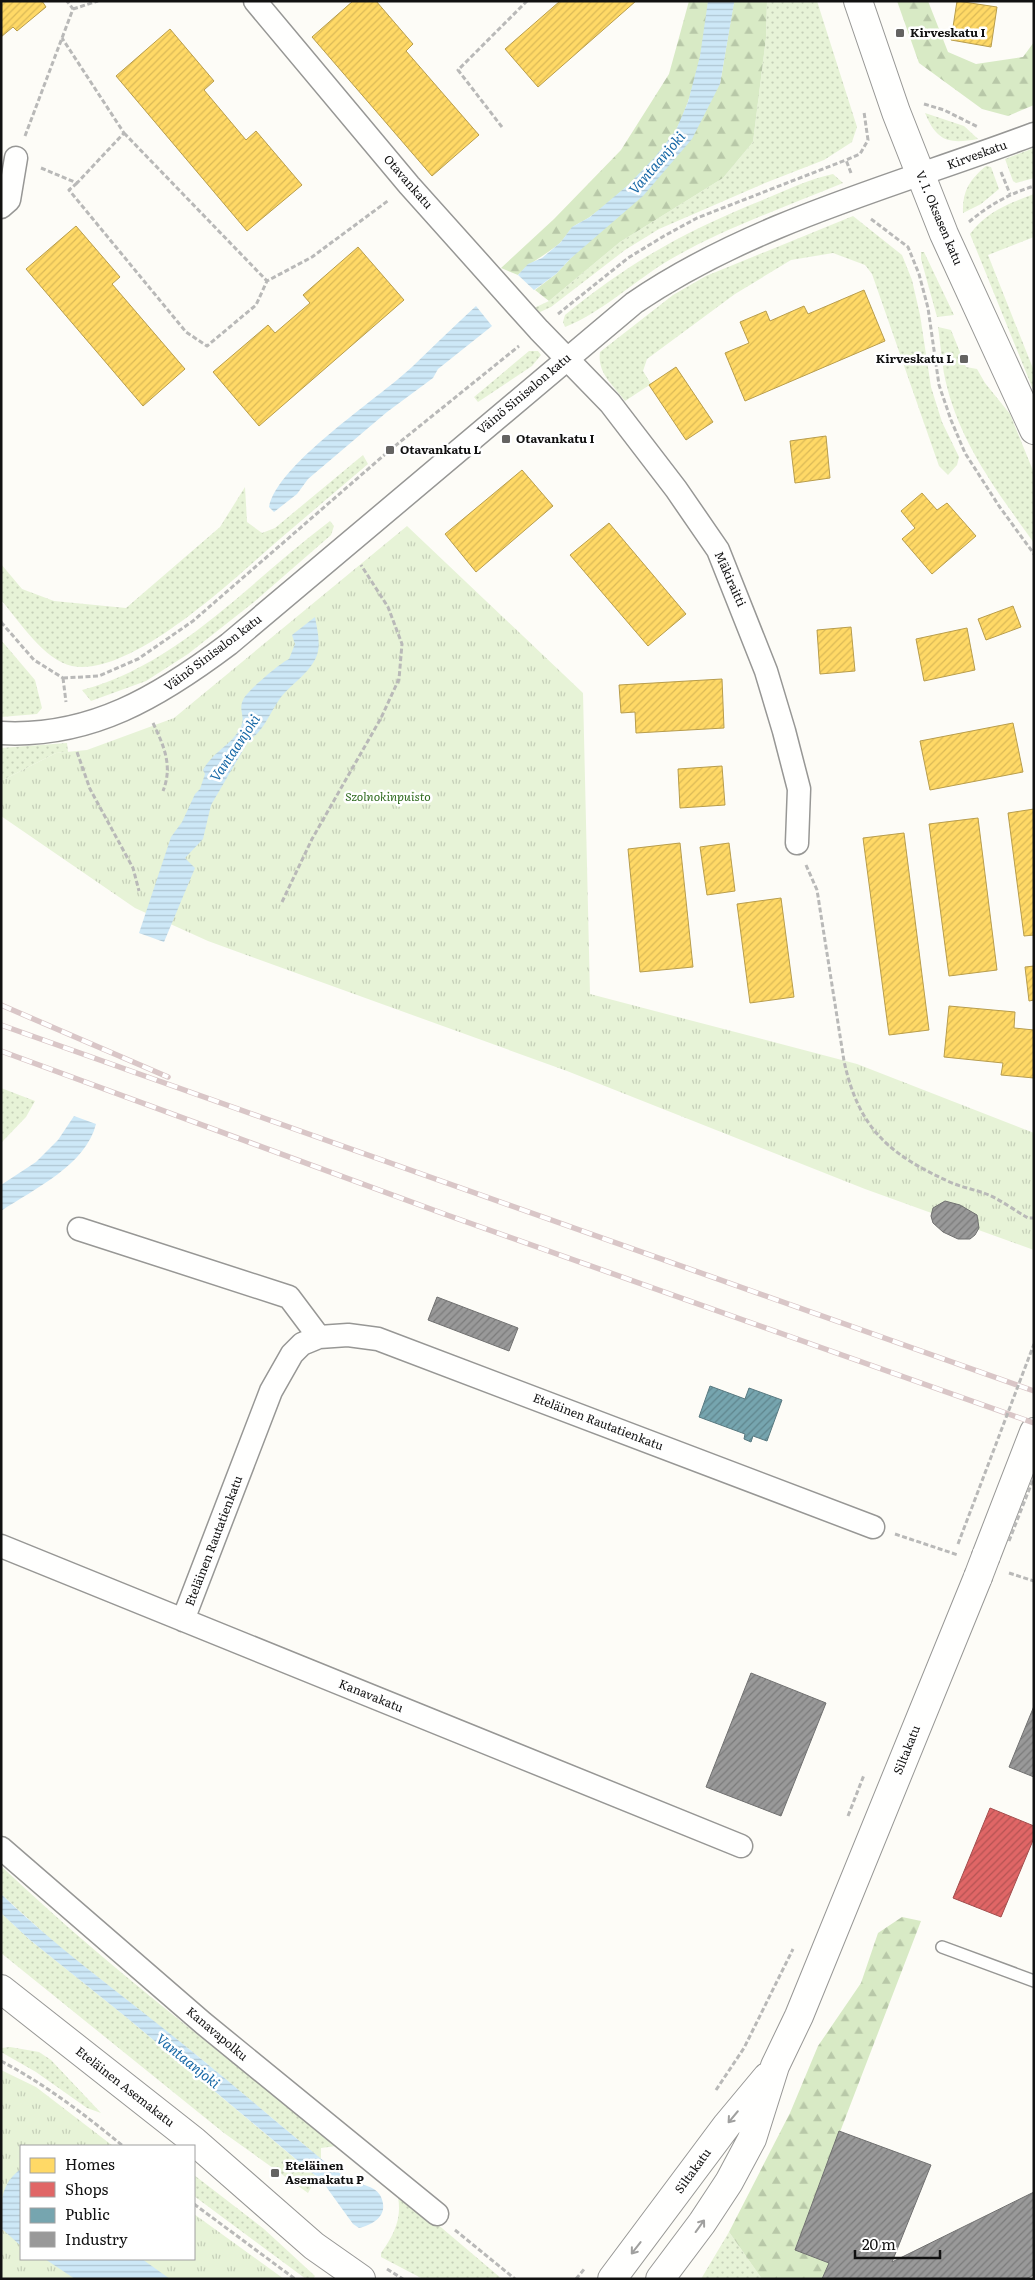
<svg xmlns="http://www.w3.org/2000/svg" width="1035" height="2280" viewBox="0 0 1035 2280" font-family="Literata,serif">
<defs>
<pattern id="grass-dots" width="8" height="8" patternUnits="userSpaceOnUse" patternTransform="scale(1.25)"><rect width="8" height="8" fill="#e7f3d7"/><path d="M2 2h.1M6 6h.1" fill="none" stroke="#c5cfb8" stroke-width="1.8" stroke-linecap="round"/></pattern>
<pattern id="forest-firs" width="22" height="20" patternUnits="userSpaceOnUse" patternTransform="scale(1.25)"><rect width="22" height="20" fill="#d8eac5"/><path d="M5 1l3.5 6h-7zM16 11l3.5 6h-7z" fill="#b8c8a8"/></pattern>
<pattern id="park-tufts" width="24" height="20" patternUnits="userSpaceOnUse" patternTransform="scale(1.25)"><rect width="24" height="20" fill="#e7f3d7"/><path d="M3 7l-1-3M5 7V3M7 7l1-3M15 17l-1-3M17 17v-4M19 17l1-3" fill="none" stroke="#c5cfb8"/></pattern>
<pattern id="water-rules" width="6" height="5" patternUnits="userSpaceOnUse" patternTransform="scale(1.25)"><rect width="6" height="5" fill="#cde8f7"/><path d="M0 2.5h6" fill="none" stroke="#afc6d3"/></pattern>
<pattern id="homes-hatch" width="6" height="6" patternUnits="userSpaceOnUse" patternTransform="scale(1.25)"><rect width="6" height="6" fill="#ffd966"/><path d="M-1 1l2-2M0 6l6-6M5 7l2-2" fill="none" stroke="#dab957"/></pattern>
<pattern id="shops-hatch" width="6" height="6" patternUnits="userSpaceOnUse" patternTransform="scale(1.25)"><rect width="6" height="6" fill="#e06666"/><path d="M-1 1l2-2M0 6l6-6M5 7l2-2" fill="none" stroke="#b45353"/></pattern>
<pattern id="public-hatch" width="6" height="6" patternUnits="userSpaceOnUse" patternTransform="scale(1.25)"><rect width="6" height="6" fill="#76a5af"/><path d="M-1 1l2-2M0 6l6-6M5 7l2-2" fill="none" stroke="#5f858d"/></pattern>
<pattern id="industry-hatch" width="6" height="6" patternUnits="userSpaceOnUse" patternTransform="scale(1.25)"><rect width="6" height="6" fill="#999"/><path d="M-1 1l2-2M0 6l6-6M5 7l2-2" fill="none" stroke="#7b7b7b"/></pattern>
</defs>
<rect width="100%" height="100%" fill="#fdfcf7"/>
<path fill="url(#grass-dots)" d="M767,1h50l40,126 -5,15 -28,18 -59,23 -106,46 -34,21 -74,57 -11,5 -6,-4 15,-7 71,-59 103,-64 30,-36 13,-104z
M925,113l39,13 14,13c-29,5 -41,3 -53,-26z
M1034,148v30l-18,5 -3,-2 -8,-22z
M986,166l5,1 8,22 -18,15 -18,9c-1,-21 6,-33 23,-47z
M833,174l10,9c-58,24 -118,45 -172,76 -36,21 -68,53 -106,68l-2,-5 2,-7c66,-54 122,-85 200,-116 22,-9 44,-20 68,-25z
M1034,194v43l-46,18 46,116v21l-64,-158c17,-23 38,-30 64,-40z
M853,216l49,39 10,25 8,35 11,72 11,35 17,35 -2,8 -9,10 -9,-9 -67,-192 -7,-9 -32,-12 -42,7 -56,34 -88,65 -4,12 8,13 -26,17c-12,-16 -28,-28 -25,-49l73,-57 33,-19z
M921,252h3l30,63 -17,2 -16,-58z
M938,327l13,3 15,37 11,2 8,14 25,31 24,59v70c-35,-49 -72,-97 -87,-156 -5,-19 -6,-40 -9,-60z
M529,351h9l3,4 -9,11 -54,36 -4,-5z
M363,455l5,9c-29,25 -58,49 -87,74 -43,37 -149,140 -209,128 -28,-6 -52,-44 -71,-66v-36l21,25 32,12 72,7 94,-81 25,-40 2,35 15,11 13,-5z
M330,521l4,5 -3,9 -77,67 -66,52 -42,27 -55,20 -9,-11c98,-26 169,-110 248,-169z
M1,640l34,40 7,28 -5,6 -36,3z
M67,743l1,9 -12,1 -55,28v-33z
M1,1088l34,13 -9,16 -25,26z
M1,1866c106,101 223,188 335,280l-15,2v11l-122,-102 -143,-113 -55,-50z
M1,1913l29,27 96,77 191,160 -9,16 -84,-60 -223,-180z
M10,2047l29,5 12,8 50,53 -14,-5 -51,-36 -35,-20 1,-4z
M194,2175l70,54 51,47 -2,3h-7l-112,-83z
M398,2197l6,1 19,14 79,67h-79l-42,-22v-4c13,-18 21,-34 17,-56z
M729,2232l33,47h-61z"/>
<path fill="url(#forest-firs)" d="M689,1h19c-1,35 -15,98 -32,129 -12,20 -32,41 -50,57 -11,10 -23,21 -35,29 -6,5 -14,7 -19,12 -5,5 -8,11 -12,15 -14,12 -30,19 -42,32l-17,-7 53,-49 67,-69 48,-76z
M734,1h33l-1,37 -13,104 -30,36 -103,64 -71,59 -14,-11 21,-16 14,-15 150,-175z
M897,1h31l20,51 28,12 47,-7 11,-15v63l-26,11 -26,-7 -63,-46z
M902,1917l19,4 -126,328 34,14 -7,16h-60l-33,-47 61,-119 28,-67 43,-63 17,-50z"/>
<path fill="url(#park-tufts)" d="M407,526l176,167 7,301 267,70 177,69v117l-169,-61 -298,-118 -359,-130 -73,-33 -134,-92v-35l55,-28 31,-3 87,-32z
M1,2070l35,17 77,59h-92v113h173v-45l90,65h-283z"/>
<path fill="url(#water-rules)" d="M708,1h26v2l-14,81 -28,55 -49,57 -73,63 -14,15 -22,16 -16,-15 10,-11 14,-6 19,-16 11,-15 18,-10 37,-31 28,-29 21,-27 12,-28 12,-46z
M476,306l16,20 -54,43 -5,9 -46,34 -79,67 -11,15 -23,18 -5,-5c8,-43 109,-108 143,-140 21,-20 42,-41 64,-61z
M315,617c2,12 6,26 2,38 -7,19 -27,29 -38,45 -10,14 -15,31 -30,40l-38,65 -8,34 -18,19 10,10 -31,74 -25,-9 32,-96 11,-15 13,-28 5,-5 5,-15 -2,-4c8,-15 21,-21 32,-34 15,-18 2,-23 8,-36 3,-8 37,-37 46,-41l6,-15 -3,-9z
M74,1116l22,8c-10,41 -62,65 -95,87v-26l35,-23 22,-22z
M1,1894c62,60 133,109 199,164 42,34 83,70 125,104 8,6 17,13 25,18 10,5 24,5 30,15 10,19 -5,29 -21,33l-6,-4 -31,-43 -196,-164 -96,-77 -29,-27z
M21,2169v77l-20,-18c0,-26 -1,-44 20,-59z
M45,2259h97l28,20h-95z"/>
<path fill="url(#homes-hatch)" stroke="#b89d4c" d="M1,1h41l4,6 -29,24 -4,-4 -12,10z
M353,1h23l37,43 -7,7 73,84 -47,41 -120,-139z
M560,1h76l-98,86 -33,-38z
M957,1l40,6 -6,40 -40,-7z
M170,29l44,52 -10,9 42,50 10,-9 46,54 -55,46 -131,-155z
M76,226l44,51 -8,7 73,85 -42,37 -117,-137z
M358,247l46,53 -145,126 -46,-54 55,-47 7,8 35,-30 -7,-8z
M864,290l21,51 -140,60 -20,-48 24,-10 -9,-21 26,-11 4,10 34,-15 4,8z
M676,367l37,55 -27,18 -37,-55z
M826,436l4,42 -35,5 -5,-42z
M522,470l31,36 -77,66 -31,-38z
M922,493l15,17 10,-7 29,33 -44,38 -30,-35 13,-11 -14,-17z
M609,523l77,91 -38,32 -78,-91z
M1013,606l8,21 -35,13 -8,-21z
M851,627l4,44 -35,3 -3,-44z
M967,628l8,42 -51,11 -8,-42z
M722,679l2,49 -88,5 -1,-21 -14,1 -2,-28z
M1013,723l10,49 -93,18 -10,-49z
M722,766l3,39 -45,3 -2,-39z
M1034,809v126l-10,1 -16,-123z
M978,818l19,152 -48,6 -20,-152z
M904,833l25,197 -40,5 -26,-197z
M680,843l13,124 -53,5 -12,-123z
M729,843l6,48 -28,4 -7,-48z
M781,898l13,99 -44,6 -13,-99z
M1034,966v34l-5,1 -4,-34z
M949,1006l66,6 -1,16 20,2v48l-33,-3 2,-12 -59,-6z"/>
<path fill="url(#shops-hatch)" stroke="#a24c4c" d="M990,1808l44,18v12l-33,79 -48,-19z"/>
<path fill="url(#public-hatch)" stroke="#587980" d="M710,1386l35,13 4,-11 33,12 -15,41 -14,-5 -2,6 -7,-3 1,-5 -46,-17z"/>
<path fill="url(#industry-hatch)" stroke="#707070" d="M945,1201l15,4 17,10 2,13 -4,7 -5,4h-12l-15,-7 -10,-9 -2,-7 2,-8z
M437,1297l81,31 -9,23 -81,-31z
M751,1673l75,30 -45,113 -75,-29z
M1034,1706v71l-25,-10z
M839,2131l92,34 -39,97 142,-70v83l-8,4h-204l7,-16 -34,-13z"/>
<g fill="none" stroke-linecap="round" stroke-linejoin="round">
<defs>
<path id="service" d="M942,1947l92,34"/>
<path id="minor" d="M255,1l154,184 130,145 71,73 66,86 42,61 48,121 18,60 15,58 -2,54
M1,207l8,-7 7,-42
M1,733c90,5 159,-37 228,-89l405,-341c120,-82 265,-118 400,-169
M79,1229l210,68 30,40 29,-2 30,4 495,188
M1,1546l740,300
M183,1620l88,-229 21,-37 10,-10 17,-7
M1,1848l202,175 234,191"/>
<path id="tertiary" d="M858,1l38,111 48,122 90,196
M986,1556l48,-124
M1,1989l193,152 120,105 47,33
M612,2279l115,-154 40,-48
M660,2279l42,-56 27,-41 23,-43 23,-73 24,-50 179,-439"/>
</defs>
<use href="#service" stroke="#979795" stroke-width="14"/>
<use href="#minor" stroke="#979795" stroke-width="25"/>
<use href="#tertiary" stroke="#979795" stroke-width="30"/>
<path stroke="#b9b9b8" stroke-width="3" stroke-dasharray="5 2.5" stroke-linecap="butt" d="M73,9l25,-8
M924,104l20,6 34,17
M502,127l-44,-57 69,-69
M124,133l143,148
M25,136l48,-127 -6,-8
M41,168l36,15 47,-50 -62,-95
M1001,172l9,22
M851,173l-5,-13 14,-6 8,-14 -4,-28
M77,183l-8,7 117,142 21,14 49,-41 11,-24 45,-24 77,-57
M871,219l37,28 11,27 9,34 11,77 12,35 14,33 34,53 35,48
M969,222c20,-17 40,-28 65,-36
M558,314l70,-56 36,-22 33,-18 149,-58
M1,622l33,38 29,18
M63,678l36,-2 39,-17 55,-38 197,-171 129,-104
M63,678l3,24
M153,723c11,23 20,43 10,68
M77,752l13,37 43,79 6,23
M806,865l11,25 27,171c15,69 46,94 108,122 12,5 25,7 37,12 13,6 27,16 39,23h6
M282,902l30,-63 69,-121 18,-39 3,-35 -14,-37 -27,-42
M895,1534l63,21
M1009,1573l25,8
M848,1816l16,-41
M1,2061c45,24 83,53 122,85
M716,2090l28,-42 49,-99
M194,2204l101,75
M455,2230l60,49
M387,2269l16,10
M576,2279l9,-11"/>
<use href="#service" stroke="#fffffe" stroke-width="11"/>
<use href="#minor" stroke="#fffffe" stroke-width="22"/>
<use href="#tertiary" stroke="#fffffe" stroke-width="28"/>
<defs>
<path id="rail" d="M1,1005l167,72
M1,1025l1033,366
M1,1051l446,164 587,208"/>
</defs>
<use href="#rail" stroke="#d9c6c7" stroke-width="5.5"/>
<use href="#rail" stroke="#fff" stroke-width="4" stroke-dasharray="11" stroke-linecap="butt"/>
<defs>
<path id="tertiary-bridge" d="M978,1577l8,-21"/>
</defs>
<use href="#tertiary-bridge" stroke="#979795" stroke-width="30" stroke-linecap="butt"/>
<path stroke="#b9b9b8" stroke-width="3" stroke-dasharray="5 2.5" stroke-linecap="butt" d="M1009,1541l25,-64
M958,1544l76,-200"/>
<use href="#tertiary-bridge" stroke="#fffffe" stroke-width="28"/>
</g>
<defs><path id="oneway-shaft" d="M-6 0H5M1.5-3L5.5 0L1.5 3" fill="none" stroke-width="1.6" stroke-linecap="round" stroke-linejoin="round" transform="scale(1.25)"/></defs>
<g stroke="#a0a09f">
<use href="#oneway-shaft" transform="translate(733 2117) rotate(130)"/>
<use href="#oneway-shaft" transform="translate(700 2226) rotate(-54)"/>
<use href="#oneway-shaft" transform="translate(636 2248) rotate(128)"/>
</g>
<g fill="#646362" stroke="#fff" stroke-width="2">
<rect x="895" y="28" width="10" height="10" rx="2.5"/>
<rect x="959" y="354" width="10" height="10" rx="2.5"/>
<rect x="501" y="434" width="10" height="10" rx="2.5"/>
<rect x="385" y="445" width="10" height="10" rx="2.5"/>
<rect x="270" y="2168" width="10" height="10" rx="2.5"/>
</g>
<g text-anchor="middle" stroke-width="5" stroke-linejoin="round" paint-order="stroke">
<g font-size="12" font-weight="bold" fill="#111" stroke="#fff" text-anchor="start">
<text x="910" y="37">Kirveskatu I</text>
<text x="954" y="363" text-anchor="end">Kirveskatu L</text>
<text x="516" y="443">Otavankatu I</text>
<text x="400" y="454">Otavankatu L</text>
<text x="285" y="2170">Eteläinen<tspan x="285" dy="14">Asemakatu P</tspan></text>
</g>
<g font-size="12" fill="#111" stroke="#fff">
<text transform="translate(977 155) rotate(-20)" y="4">Kirveskatu</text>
<text transform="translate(408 182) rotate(49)" y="4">Otavankatu</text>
<text transform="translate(939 218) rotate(67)" y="4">V. I. Oksasen katu</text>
<text transform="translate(524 394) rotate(-40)" y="4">Väinö Sinisalon katu</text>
<text transform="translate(730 579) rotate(66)" y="4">Mäkiraitti</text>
<text transform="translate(213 653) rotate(-37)" y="4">Väinö Sinisalon katu</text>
<text transform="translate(598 1422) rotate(21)" y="4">Eteläinen Rautatienkatu</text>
<text transform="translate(214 1541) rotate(-69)" y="4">Eteläinen Rautatienkatu</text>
<text transform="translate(371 1696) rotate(22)" y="4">Kanavakatu</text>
<text transform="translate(907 1750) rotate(-68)" y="4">Siltakatu</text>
<text transform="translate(217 2034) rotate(40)" y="4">Kanavapolku</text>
<text transform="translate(125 2087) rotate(38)" y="4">Eteläinen Asemakatu</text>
<text transform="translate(693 2171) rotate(-54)" y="4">Siltakatu</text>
</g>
<g font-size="12" font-style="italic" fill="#2f6b1f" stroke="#fff">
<text x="388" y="801">Szolnokinpuisto</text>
</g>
<g font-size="14" font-style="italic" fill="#1768a6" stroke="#fff">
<text transform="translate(657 163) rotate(-49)" y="5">Vantaanjoki</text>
<text transform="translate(235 748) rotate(-56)" y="5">Vantaanjoki</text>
<text transform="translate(188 2061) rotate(39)" y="5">Vantaanjoki</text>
</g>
</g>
<rect width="1035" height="2280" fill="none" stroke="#111111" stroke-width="5"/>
<rect x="20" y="2145" width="175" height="115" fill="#ffffff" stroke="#a0a0a0"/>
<rect x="30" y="2158" width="25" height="15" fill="#ffd966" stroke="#a0a0a0"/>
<text x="65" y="2170" font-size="15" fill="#111111">Homes</text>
<rect x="30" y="2182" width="25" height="15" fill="#e06666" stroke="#a0a0a0"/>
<text x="65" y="2195" font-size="15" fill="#111111">Shops</text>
<rect x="30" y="2208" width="25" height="15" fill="#76a5af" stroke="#a0a0a0"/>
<text x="65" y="2220" font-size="15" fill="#111111">Public</text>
<rect x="30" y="2232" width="25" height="15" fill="#999999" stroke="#a0a0a0"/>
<text x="65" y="2245" font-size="15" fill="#111111">Industry</text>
<path d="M855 2250v8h85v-8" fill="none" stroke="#111111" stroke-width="2.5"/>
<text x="862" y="2250" font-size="15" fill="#111111" stroke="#ffffff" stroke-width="4" paint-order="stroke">20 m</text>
</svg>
